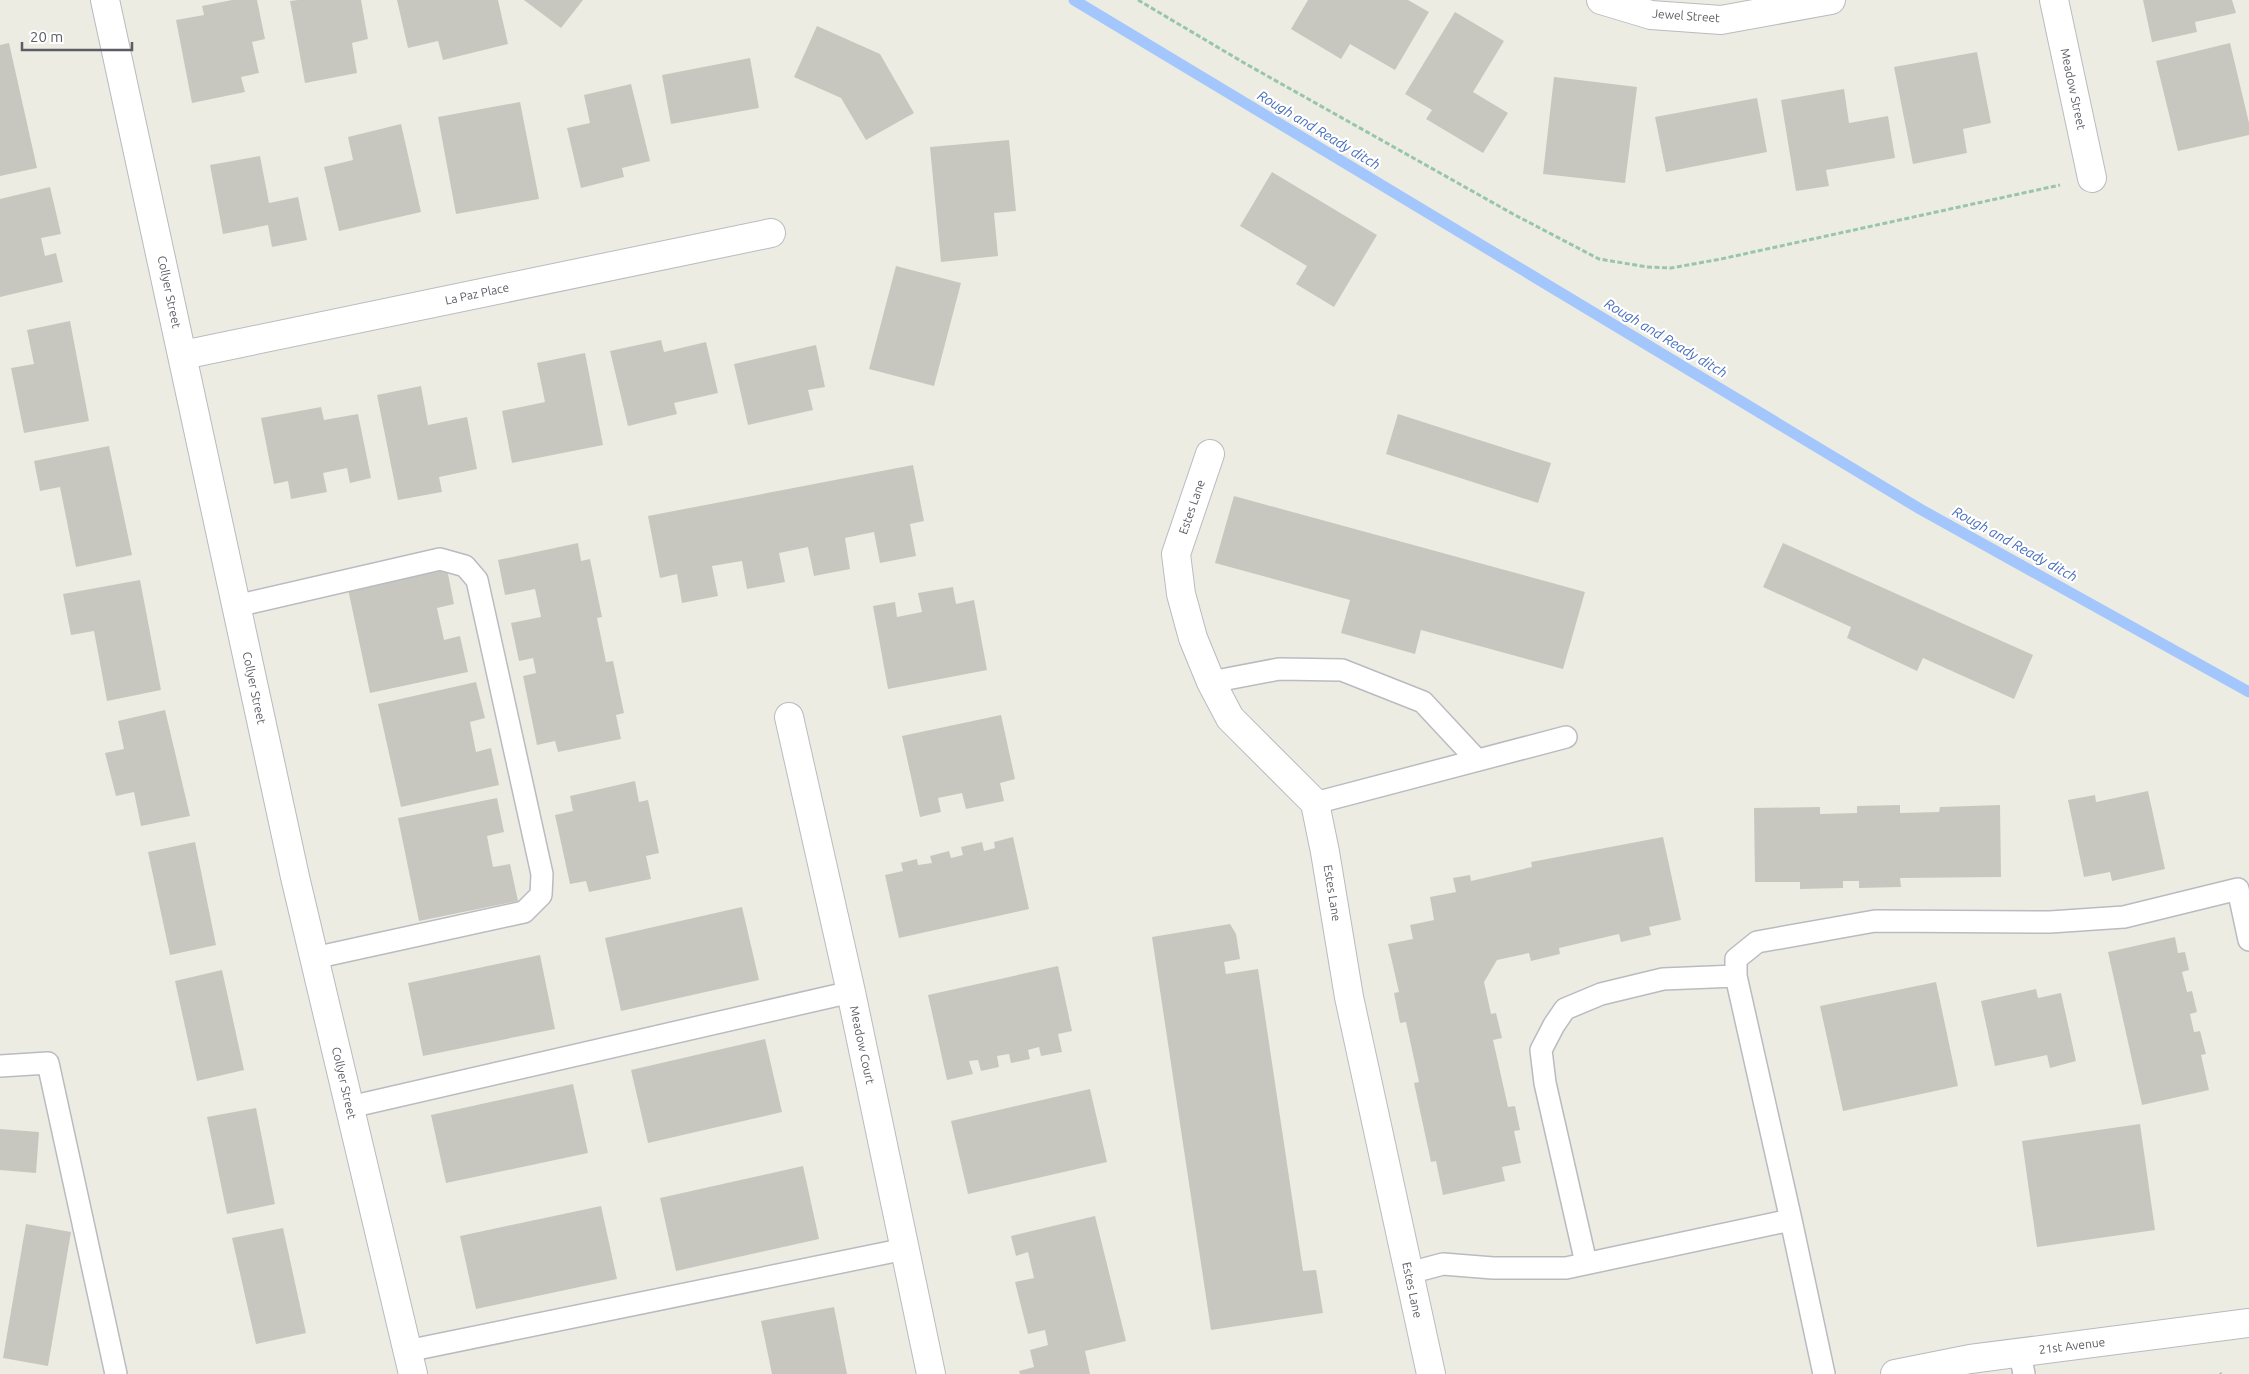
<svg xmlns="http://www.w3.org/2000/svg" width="2249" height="1374" viewBox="0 0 2249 1374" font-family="Ubuntu,sans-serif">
<rect width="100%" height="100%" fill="#edece2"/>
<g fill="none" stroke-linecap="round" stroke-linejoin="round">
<path stroke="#a3c7fc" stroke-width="11" d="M1074,0l846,509 329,183"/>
</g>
<path fill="#c8c7bf" d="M232,0h25l8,39 -13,3 7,31 -18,4 4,15 -53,11 -16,-83 28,-5 -2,-9z
M298,0h63l7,39 -16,4 5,30 -52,10 -15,-82z
M397,0h101l10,44 -65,16 -5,-19 -30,7z
M524,0h59l-22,28z
M1308,0h100l21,12 -34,58 -45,-26 -9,15 -50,-30z
M2143,0h89l4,13 -41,9 2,10 -45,10z
M1455,12l49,29 -31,51 35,21 -25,40 -57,-34 6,-9 -27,-16z
M817,26l63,28 34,59 -48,27 -25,-42 -47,-21z
M9,43l28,125 -37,8v-131z
M2230,43l19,80v12l-71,16 -22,-90z
M1977,52l14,71 -28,6 4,24 -54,11 -19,-97z
M750,58l9,50 -88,16 -9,-49z
M1554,77l83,10 -12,96 -82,-9z
M631,84l19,77 -28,7 2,9 -43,11 -14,-60 23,-5 -6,-28z
M1844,89l5,34 39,-7 7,42 -69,12 3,16 -33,5 -15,-91z
M1757,98l10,54 -101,20 -11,-55z
M520,102l19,97 -83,15 -18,-97z
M401,124l20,88 -82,19 -15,-64 29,-7 -5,-23z
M1009,140l7,71 -22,2 4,43 -57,6 -11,-115z
M260,156l9,47 29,-6 9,43 -35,7 -4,-22 -45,9 -13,-69z
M1272,172l105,63 -43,72 -38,-23 11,-18 -67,-40z
M50,187l11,47 -20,4 4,18 11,-3 7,29 -63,15v-98z
M896,266l65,17 -27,103 -65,-17z
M70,321l19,100 -65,12 -13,-65 23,-4 -7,-34z
M661,340l3,12 42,-10 12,51 -44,10 3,11 -49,12 -18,-75z
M816,345l9,42 -17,3 5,20 -65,15 -14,-61z
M585,353l18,92 -91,18 -10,-52 43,-9 -8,-39z
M421,386l7,39 39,-8 10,52 -38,8 3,15 -44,8 -21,-105z
M321,407l3,13 34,-6 13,64 -21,5 -3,-15 -24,5 4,19 -36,7 -3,-18 -14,3 -13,-66z
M1398,414l153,49 -13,40 -152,-49z
M109,446l23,109 -56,12 -16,-80 -20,4 -6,-30z
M913,465l11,56 -14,3 6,32 -36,7 -6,-31 -29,6 5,31 -36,7 -6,-29 -29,6 6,29 -38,7 -5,-28 -30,5 6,30 -36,7 -5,-29 -17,4 -12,-62z
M1234,496l351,96 -22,77 -142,-39 -6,24 -74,-21 9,-33 -135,-37z
M578,543l3,18 9,-2 12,58 -5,1 9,44 7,-1 11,52 -8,2 5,24 -63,13 -3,-11 -18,4 -14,-69 13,-3 -3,-15 -14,3 -8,-38 30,-6 -6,-28 -30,6 -7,-35z
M1783,543l250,112 -19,44 -91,-41 -6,13 -70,-33 4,-11 -88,-40z
M447,569l7,35 -17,4 7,32 16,-4 8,36 -98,21 -22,-104z
M140,580l21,110 -54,11 -13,-70 -23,4 -8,-41z
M953,587l3,17 18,-4 13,70 -99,19 -15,-83 22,-4 2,15 25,-5 -4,-19z
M476,682l9,36 -15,4 6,30 15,-4 8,37 -98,22 -23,-103z
M165,710l25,106 -49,10 -7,-34 -18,4 -11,-43 19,-4 -6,-28z
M1001,715l14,64 -15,4 4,18 -38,8 -4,-16 -24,5 3,14 -21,5 -18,-81z
M635,781l4,21 9,-2 11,53 -13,3 5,23 -62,13 -3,-11 -16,3 -15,-69 18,-4 -3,-15z
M2148,791l17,78 -53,12 -2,-9 -26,5 -16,-77 27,-5 1,7z
M497,798l7,34 -17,4 6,31 17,-3 8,37 -99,20 -21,-103z
M1900,805v8l39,-1 1,-5 60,-2 1,72 -101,1 1,9 -42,1v-7h-16v7l-43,1v-7h-45l-1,-74 66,-1v7l37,-1v-7z
M1013,837l16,72 -130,29 -14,-63 18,-4 -2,-8 16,-4 1,6 14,-2 -2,-7 19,-5 2,7 12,-3 -2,-8 21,-5 2,9 11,-3 -1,-6z
M1663,837l18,83 -32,7 2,8 -30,7 -2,-8 -60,14 1,6 -29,7 -2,-8 -32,7 -13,22 7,32 5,-1 6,25 -9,2 15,67 7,-1 5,24 -6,1 7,32 -19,4 3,14 -62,14 -7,-34 -5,1 -17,-79 5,-1 -13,-60 -6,1 -6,-30 5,-1 -11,-48 25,-5 -3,-14 24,-5 -4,-23 26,-5 -3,-14 17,-3 1,6 61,-14 -1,-5z
M195,842l21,103 -46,10 -22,-103z
M742,907l17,73 -138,31 -16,-73z
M1230,924l6,10 4,25 -16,3 2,12 32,-5 45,302 13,-1 7,43 -112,17 -59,-393z
M2175,937l3,16 7,-1 4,18 -7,2 5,20 5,-1 5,21 -7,2 4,18 6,-1 6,23 -5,1 8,35 -67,15 -34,-153z
M540,955l15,74 -132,27 -15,-73z
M1058,966l14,65 -14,3 4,18 -21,4 -2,-9 -11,3 2,9 -19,4 -2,-9 -12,2 2,11 -18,4 -3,-11 -9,1 4,13 -26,6 -19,-85z
M222,970l22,100 -47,11 -22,-100z
M1936,982l22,104 -115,25 -23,-105z
M2036,989l2,9 23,-5 15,68 -26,7 -3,-13 -52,11 -14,-65z
M765,1039l17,73 -134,31 -17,-73z
M573,1084l15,69 -142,30 -15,-68z
M1090,1089l17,73 -139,32 -17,-73z
M256,1108l19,96 -48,10 -20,-97z
M2140,1124l15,106 -118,17 -15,-106z
M0,1129l39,3 -3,41 -36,-3z
M803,1166l16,73 -143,32 -16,-73z
M601,1206l16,73 -141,30 -16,-73z
M1095,1216l31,125 -41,10 5,23h-70l-1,-3 15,-4 -4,-17 18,-5 -3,-15 -17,4 -13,-52 19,-4 -6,-26 -12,4 -5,-20z
M26,1224l45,8 -23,134 -45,-8z
M283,1228l23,105 -50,11 -24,-106z
M834,1307l13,67h-75l-11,-53z"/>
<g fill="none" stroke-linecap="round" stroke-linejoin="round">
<defs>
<path id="lane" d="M236,606l204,-47 25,7 12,14 65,294 -1,21 -17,17 -210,46
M1211,682l68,-13 63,1 81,32 54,58
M1315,803l251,-66
M0,1066l48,-3 68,311
M350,1107l501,-115
M1791,1220l-55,-244v-17l21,-17 118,-21 175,1 74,-5 114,-28 11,51
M1586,1263l-41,-180 -4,-33 13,-25 11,-16 36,-15 62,-15 73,-3
M1409,1273l34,-9 50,4h73l225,-48 33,154
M407,1351l498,-102
M2020,1353l4,21"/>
<path id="street" d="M1601,0l50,15 70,5 110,-20
M2054,0l38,178
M183,355l588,-122
M1210,454l-34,100 5,40 12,44 18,44 19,36 85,85 10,49 24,145 82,377
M789,717l62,275 80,382"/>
<path id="secondary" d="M105,0l190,877 118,497
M1895,1374l75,-15 279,-36"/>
</defs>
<use href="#lane" stroke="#babbc1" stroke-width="24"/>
<use href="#street" stroke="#babbc1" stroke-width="30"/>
<use href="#secondary" stroke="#b8bac0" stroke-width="30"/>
<path stroke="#99c5ac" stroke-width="3" stroke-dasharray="5 2.5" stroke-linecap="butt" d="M1138,0l108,64 267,150 86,45 48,8 24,1 50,-9 339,-74
M2220,1373l1,1"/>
<use href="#lane" stroke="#fff" stroke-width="21"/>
<use href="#street" stroke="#fff" stroke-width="28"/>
<use href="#secondary" stroke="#fff" stroke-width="28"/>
</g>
<g text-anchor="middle" stroke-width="4.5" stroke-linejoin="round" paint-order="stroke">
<g font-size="12" fill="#5b5d63" stroke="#fff">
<text transform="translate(1686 16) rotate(4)" y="4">Jewel Street</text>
<text transform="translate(2073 89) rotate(78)" y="4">Meadow Street</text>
<text transform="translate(169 292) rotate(78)" y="4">Collyer Street</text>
<text transform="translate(477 294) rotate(-12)" y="4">La Paz Place</text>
<text transform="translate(1192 507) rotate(-71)" y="4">Estes Lane</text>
<text transform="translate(254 688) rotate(78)" y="4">Collyer Street</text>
<text transform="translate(1332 893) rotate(81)" y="4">Estes Lane</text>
<text transform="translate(862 1045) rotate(78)" y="4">Meadow Court</text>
<text transform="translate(344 1083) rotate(77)" y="4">Collyer Street</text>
<text transform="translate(1412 1290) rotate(78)" y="4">Estes Lane</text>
<text transform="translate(2072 1346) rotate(-7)" y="4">21st Avenue</text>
</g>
<g font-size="14" font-style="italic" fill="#476ebf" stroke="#fff">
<text transform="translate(1319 130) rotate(31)" y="5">Rough and Ready ditch</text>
<text transform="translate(1666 338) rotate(31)" y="5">Rough and Ready ditch</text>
<text transform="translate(2015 544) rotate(29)" y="5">Rough and Ready ditch</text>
</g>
</g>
<path d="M22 42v8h110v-8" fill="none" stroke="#5b5d63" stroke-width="2.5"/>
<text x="30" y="42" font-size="15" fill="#5b5d63" stroke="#ffffff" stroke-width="4" paint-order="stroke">20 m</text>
</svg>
